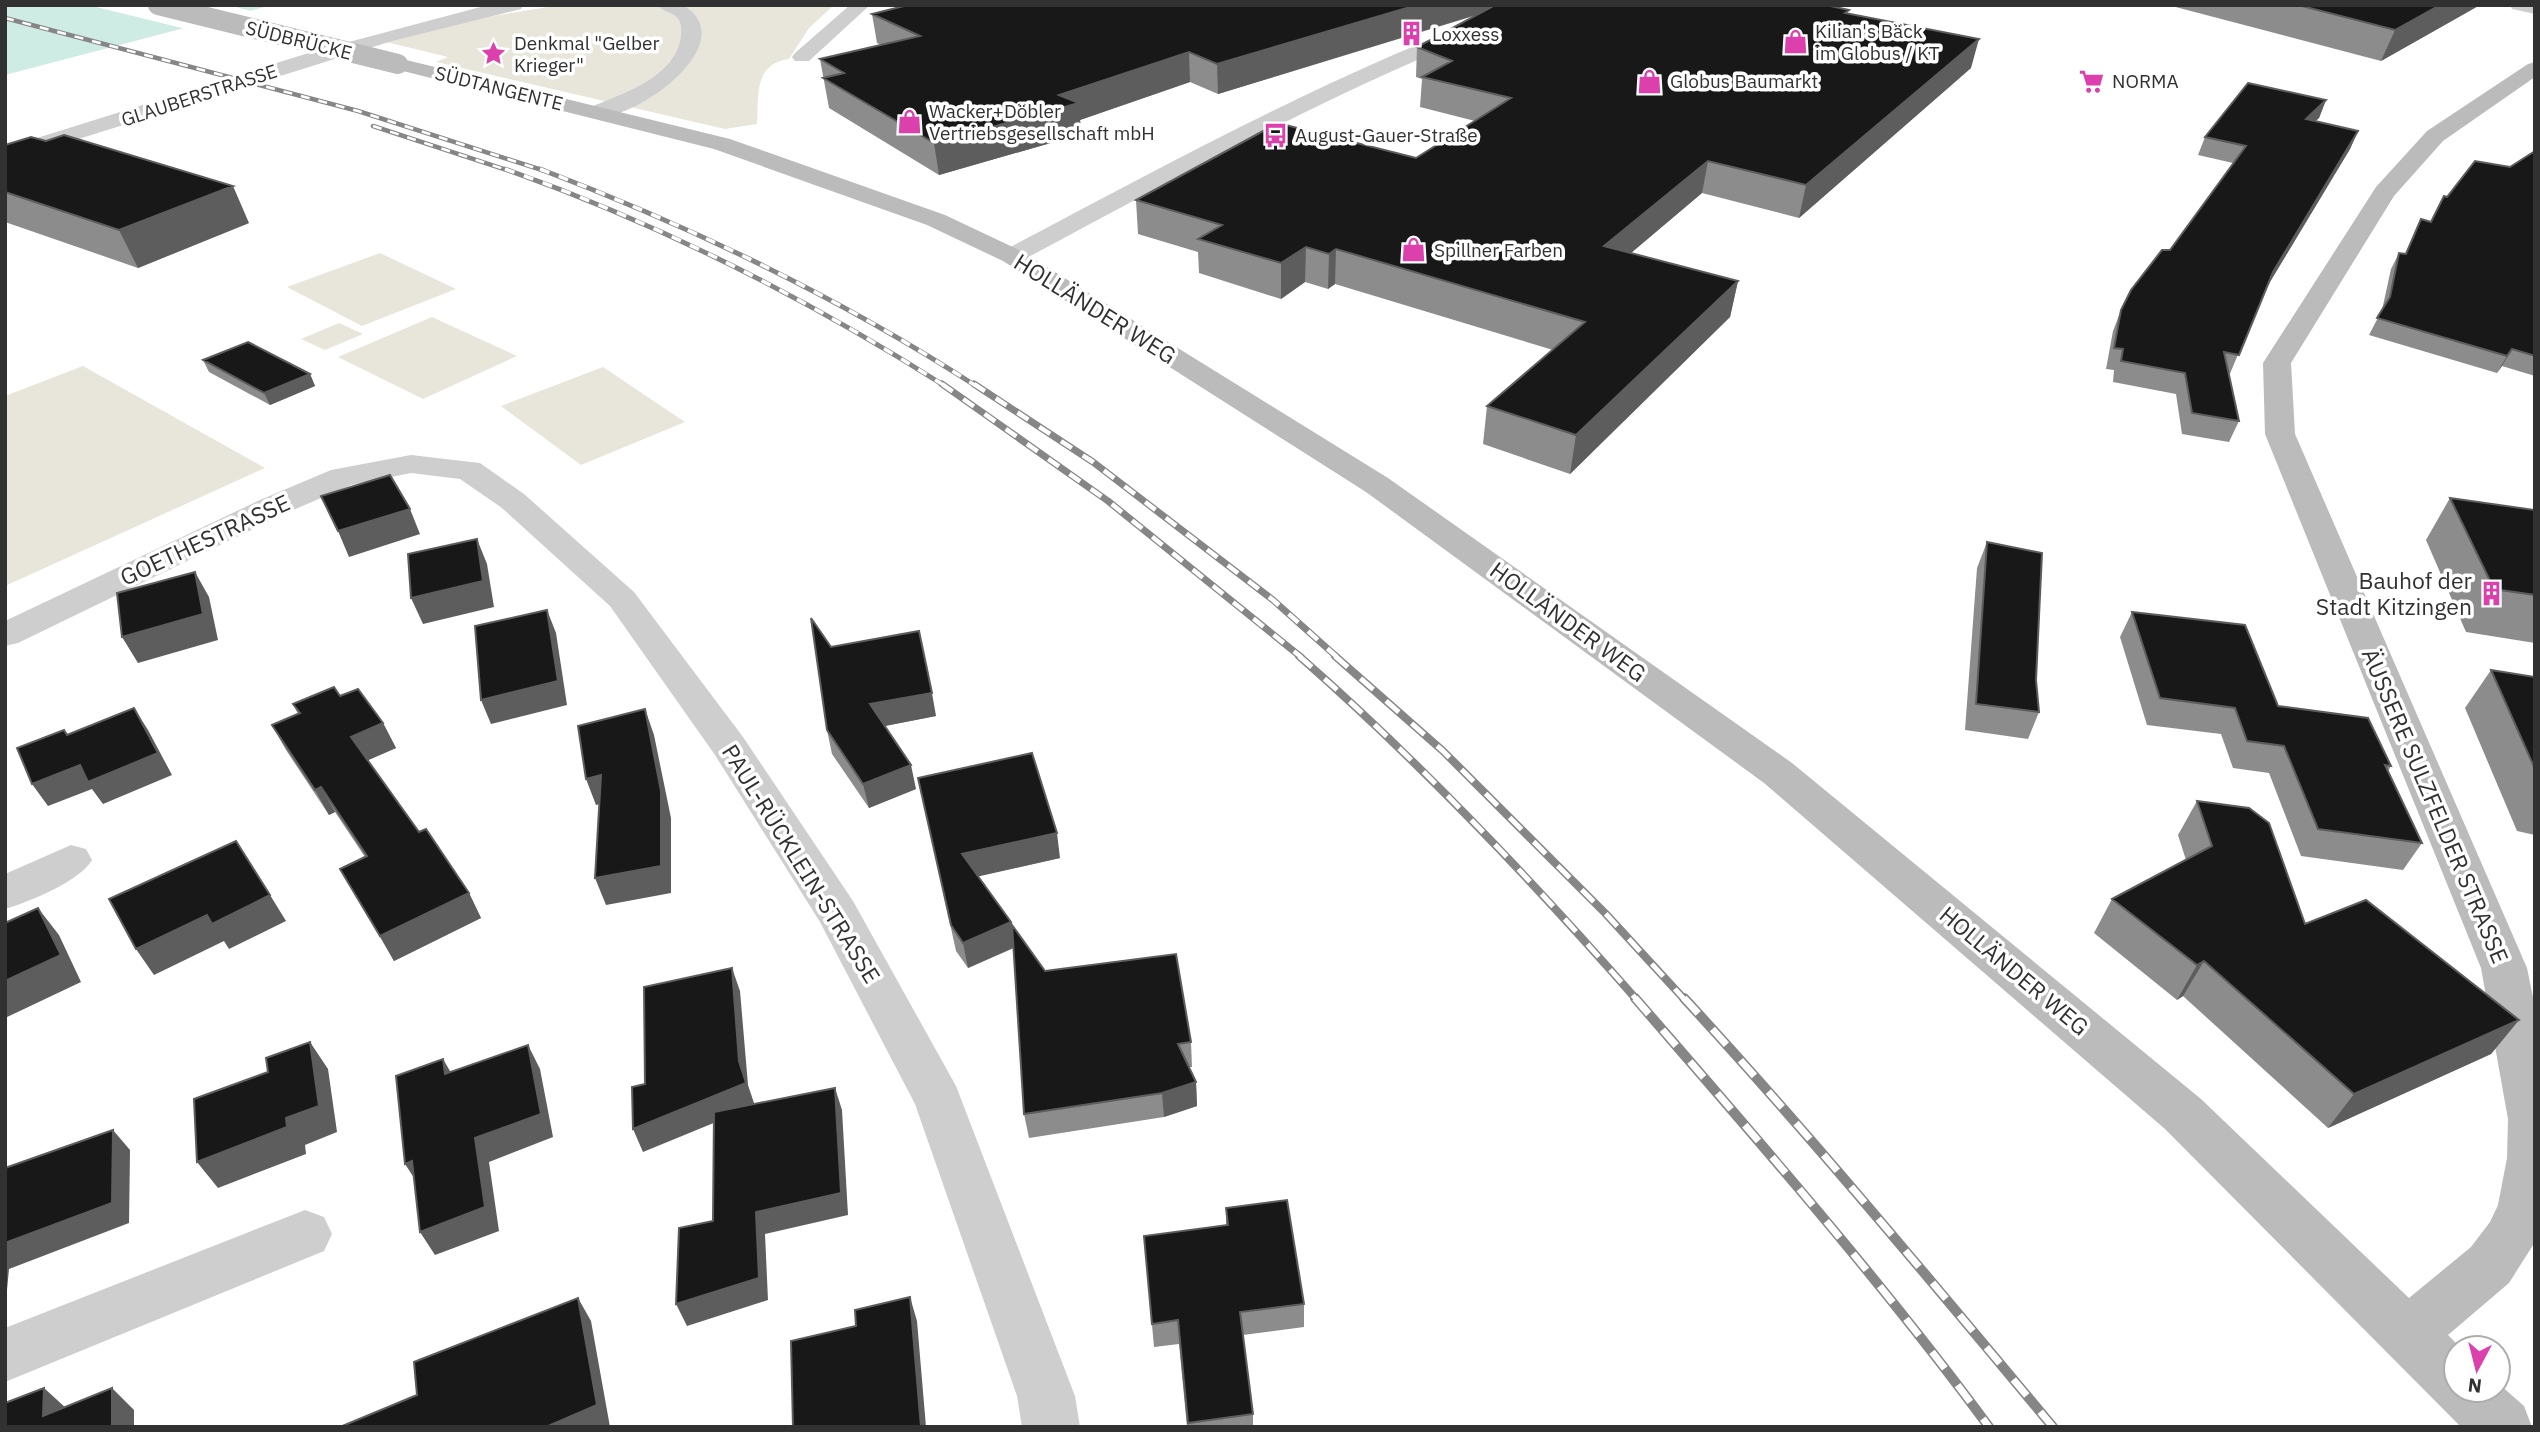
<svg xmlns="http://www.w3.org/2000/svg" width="2540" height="1432" viewBox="0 0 2540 1432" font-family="'IBM Plex Sans',sans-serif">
<rect width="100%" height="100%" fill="#fff"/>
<path fill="#e8e6da" d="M560,5h274l-25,23 -20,31c-36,5 -30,37 -32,65l-32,5 -289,-67 12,-5 -66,-16 74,-19z
M380,253l76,36 -94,37 -75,-39z
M432,317l85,39 -94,43 -85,-42z
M339,323l24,11 -38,16 -24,-11z
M83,366l182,102 -260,118v-190z
M603,367l82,55 -104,43 -80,-59z"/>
<path fill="#ceebe4" d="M5,5h267l-267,70z"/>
<path fill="#fff" d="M88,5h140l31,8 -69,17z"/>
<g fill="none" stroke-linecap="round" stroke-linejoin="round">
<path fill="#cecece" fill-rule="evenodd" d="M488,5h35l-2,4 -129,32 -387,121v-14l310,-97z
M657,5h26c64,39 -55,121 -92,112l-3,-5 3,-5c33,-14 85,-30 90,-71 0,-5 1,-11 -2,-16 -5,-8 -16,-8 -22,-15z
M850,5h20l-61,56h-14l-3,-4 3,-4z
M1518,5h27l-2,4c-182,67 -352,161 -522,252l-9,3 -9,-3 -4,-5 4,-5c168,-89 336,-181 515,-246z
M2510,5h25v9l-23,-5z
M411,455l69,8 44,31 110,98 109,145 110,164 103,185 119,310 5,31h-58l-5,-31 -102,-292 -95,-182 -105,-167 -105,-149 -108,-98 -42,-29 -49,-6 -60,12 -67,29 -266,129 -13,3v-25l255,-121 71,-30z
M71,845l15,4 6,11c-12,21 -63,42 -87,49v-35z
M305,1210l19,7 8,17 -8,17 -319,131v-54z"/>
<path fill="#bbb" fill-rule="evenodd" d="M398,58l332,81 215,76 76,36 367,227 404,285 409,336 208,199 62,-51 19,-25 8,-17 9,-47 1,-39 -27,-151 -216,-534 -2,-71 113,-176 51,-56 101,-67 7,-2v15l-92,64 -49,55 -103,167 4,71 232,534 8,39v235l-26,41 -61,52 13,13h-5v42h42v-7l26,23 8,21h-71l-296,-298 -401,-346 -398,-291 -363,-231 -76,-36 -213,-76 -323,-81 -3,-4 3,-4z"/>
<defs>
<path id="rail-far4" d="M5,18l353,93 187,60
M373,126l137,45"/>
<path id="rail-far3" d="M505,169c156,55 301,129 440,217
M540,169c152,58 299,128 436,217"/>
<path id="rail-far2" d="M942,384l166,117 193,156
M974,384l119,78 180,138 64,57"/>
<path id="rail-far1" d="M1299,656c121,106 232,223 338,344
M1335,656l108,95 162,162 80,87"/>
<path id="rail" d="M1635,998c121,140 244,280 354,429
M1684,998c128,139 248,284 369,429"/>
</defs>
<use href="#rail-far4" stroke="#868686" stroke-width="4.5"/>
<use href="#rail-far3" stroke="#868686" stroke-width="5"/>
<use href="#rail-far2" stroke="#868686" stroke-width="7"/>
<use href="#rail-far1" stroke="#868686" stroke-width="8"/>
<use href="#rail" stroke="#868686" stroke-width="10"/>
<use href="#rail-far4" stroke="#fff" stroke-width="2.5" stroke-dasharray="9" stroke-linecap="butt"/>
<use href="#rail-far3" stroke="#fff" stroke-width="3.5" stroke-dasharray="10" stroke-linecap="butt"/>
<use href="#rail-far2" stroke="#fff" stroke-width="4.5" stroke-dasharray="13" stroke-linecap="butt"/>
<use href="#rail-far1" stroke="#fff" stroke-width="5" stroke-dasharray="17" stroke-linecap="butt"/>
<use href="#rail" stroke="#fff" stroke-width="7" stroke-dasharray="21" stroke-linecap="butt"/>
<path stroke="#bbb" stroke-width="20" d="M158,5l240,59"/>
</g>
<path fill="#8c8c8c" d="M2168,5h312l-99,56z
M872,14h976l123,54 -172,150 -97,-25 -71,60 107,28 -8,36 -160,157 -87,-30 4,-38 66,-56 -218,-66 -7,5 -23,-7 -24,17 -82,-26 -1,-21 -60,-18 -2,-34 280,-42 59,-37 -55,-14 2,-28 -6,-2 1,-30 60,-32 -259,79 -28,-12 -110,38 2,14 -143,41 -110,-67 -9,-49 61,-14 -4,-2z
M2326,100l-7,18 -4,3 43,10 -8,18 -84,139 -37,88 10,45 -10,21 -47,-8 -6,-40 -63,-12 1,-12 -8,-1 7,-38 8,-21 49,-60 63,-87 -35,-8 7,-18z
M5,145l244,78 -111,45 -133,-46z
M2535,151v225l-33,-10 -5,7 -128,-38 13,-25 9,-41 8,-16 6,1 16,-35 10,3 16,-25 63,-30z
M203,360l107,14 5,12 -45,19 -61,-33z
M2450,498l85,12v133l-69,-11 -40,-92z
M1987,542l52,170 -11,27 -63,-9 12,-162z
M2132,612l146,94 113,60 -3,5 34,72 -19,27 -102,-14 -32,-83 -36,-5 -12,-34 -74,-9 -27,-88z
M831,647l105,69 -52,10 32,63 -47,19 -37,-54 -5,-24z
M2491,670l44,7v158l-18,-4 -52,-123z
M340,696l43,27 13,25 -28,12 51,72 50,61 12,25 -87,43 -54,-92 25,-12 -30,-45 -6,3 -43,-65 -14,-25 26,-11 -5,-10z
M918,778l142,80 -82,18 35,61 32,34 146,71 1,25h-3l7,15 1,24 -33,11 -135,21 -5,-24 -10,-166 -46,20 -12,-17z
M2197,801l108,123 214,96 -28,34 -163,74 -145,-132 -6,4 -83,-67 18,-34 74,-39 -8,-25z
M1226,1208l78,96v23l-61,8 10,79v13h-66l-8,-83 -25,3 -10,-111 82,-11z"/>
<path fill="#5d5d5d" d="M1417,5h91l-290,89 -1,-30z
M2440,5h40l-99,56 14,-31z
M1979,39l-8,29 -172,150 7,-33z
M1189,52l1,30 -110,38 2,14 -143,41 -5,-32 125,-48z
M2326,100l-7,18 -20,19 7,-18z
M2358,131l-8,18 -86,143 9,-20z
M1708,161l-6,32 -103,87 5,-34z
M233,186l16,37 -111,45 -19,-38z
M1306,247l-1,35 -24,17v-36z
M1336,249l-1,35 -7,5 1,-35z
M1738,281l-8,36 -160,157 6,-39z
M2512,349l-10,17 -5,7 10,-17z
M310,374l5,12 -45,19 -6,-12z
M410,509l10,25 -71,23 -11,-26z
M477,539l10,25 7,43 -71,17 -12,-26z
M195,572l14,25 9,43 -80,23 -16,-26z
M547,610l9,23 11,72 -76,19 -10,-24z
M932,693l4,23 -61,12 -5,-24z
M134,708l14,22 24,45 -69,29 -11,-15 -44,17 -16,-22z
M645,709l9,26 17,83v75l-65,12 -11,-27z
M383,723l13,25 -32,14 -13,-25z
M911,765l5,24 -47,19 -6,-24z
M601,775l10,27 -15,3 -10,-26z
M321,787l14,25 -6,3 -14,-25z
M1057,833l3,25 -93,21 -5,-25z
M469,893l12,25 -87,43 -14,-25z
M270,895l16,26 -57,28 -5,-8 -70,34 -18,-26 71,-34z
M38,908l21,27 22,47 -76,36v-37z
M1011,922l4,25 -47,21 -5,-25z
M2204,961l-21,35 -6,4 20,-35z
M732,968l8,23 8,94 7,21 -112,46 -10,-23 106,-68z
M2519,1020l-28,34 -163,74 26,-34z
M310,1042l18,27 9,63 -32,13 1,9 -88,34 -21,-26z
M528,1045l12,24 13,68 -64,25 10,69 -64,24 -15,-23 55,-94z
M443,1059l14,24 -12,-9z
M1196,1082l1,24 -33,11 -2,-24z
M835,1088l7,22 6,105 -83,19 3,66 -81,26 -11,-22 80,-92z
M113,1130l17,20 -1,73 -120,46 -4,42v-84z
M412,1161l8,26 -15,-23z
M910,1297l7,24 9,106h-5z
M578,1298l13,23 19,106h-64z
M44,1388l23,21 -24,7z
M112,1388l22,22v17h-22z"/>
<path fill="#181818" stroke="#5d5d5d" stroke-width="2" d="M908,5h509l-200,59 -28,-12 -130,43 20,8 -145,40 -111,-65 21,-5 -24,-14 100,-23 -48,-22z
M1495,5h331l23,5 -4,3 134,26 -173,146 -98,-24 -104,85 134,35 -162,154 -89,-29 98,-84 -249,-73 -7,5 -23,-7 -25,16 -83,-24 24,-14 -86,-25 142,-77 138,35 95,-60 -89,-21 30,-16 -35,-14z
M2298,5h142l-45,25z
M2248,83l78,17 -20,19 52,12 -85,141 -34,83 -15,-3 15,69 -47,-8 -7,-40 -64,-12 2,-12 -9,-1 7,-38 10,-20 31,-40h8l76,-104 -41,-9z
M64,135l169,51 -114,44 -114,-38v-47l26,-8 15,4z
M2535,151v205l-23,-7 -5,7 -130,-38 13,-21 9,-44 7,1 15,-35 10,3 13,-26 3,1 28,-36 35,6z
M248,342l62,32 -46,19 -61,-33z
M390,475l20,34 -72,22 -17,-35z
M2450,498l85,12v85l-41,-6z
M477,539l6,42 -72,17 -3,-44z
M1987,542l55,11 -6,127 3,32 -63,-8z
M195,572l8,42 -81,23 -5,-44z
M547,610l11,71 -77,19 -6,-74z
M2132,612l113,13 33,81 90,12 23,48 -6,-1 37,78 -104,-14 -34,-83 -37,-5 -12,-33 -75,-10z
M811,618l20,29 88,-16 13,62 -62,11 41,61 -48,19 -36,-54z
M2491,670l44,7v92z
M334,687l6,9 18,-7 25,34 -32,14 68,95 7,-3 43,64 -89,43 -40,-67 27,-13 -46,-69 -6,3 -43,-65 28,-12 -7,-9z
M134,708l24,45 -70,29 -8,-17 -48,19 -15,-36 47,-18 3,5z
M645,709l16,82v75l-66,12 6,-103 -15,4 -8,-53z
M1032,753l25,80 -95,21 49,68 -48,21 -12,-18 -33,-147z
M2197,801l52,7 20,15 36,101 61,-24 153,120 -165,74 -150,-133 -7,4 -85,-66 100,-53z
M236,841l34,54 -58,29 -5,-9 -71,34 -27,-50z
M38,908l23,47 -56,26v-58z
M1012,925l33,46 131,-17 15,88 -13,2 18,38 -34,11 -138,21z
M732,968l7,93 7,22 -113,46 -1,-42 13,-3 -1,-97z
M310,1042l9,64 -33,12 1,9 -90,35 -3,-63 74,-27 -2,-14z
M528,1045l13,69 -66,24 10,69 -65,25 -8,-71 -7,3 -9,-88 47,-17 2,15z
M835,1088l6,105 -85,19 3,66 -83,26 3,-76 34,-7 1,-109z
M113,1130l-1,73 -107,40v-75z
M1287,1200l17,104 -64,8 13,102 -65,9 -10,-103 -26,4 -8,-88 84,-11 -2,-17z
M910,1297l11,130h-128l-2,-86 65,-15 -1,-16z
M578,1298l19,107 -51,22h-206l77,-32 -3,-33z
M44,1388l-1,28 69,-28v39h-107v-24z"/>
<defs>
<symbol id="building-bare" viewBox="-9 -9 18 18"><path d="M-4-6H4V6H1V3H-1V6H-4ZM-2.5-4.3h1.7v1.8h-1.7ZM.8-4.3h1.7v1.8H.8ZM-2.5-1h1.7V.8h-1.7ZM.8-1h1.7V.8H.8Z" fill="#db40ac" stroke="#fff" stroke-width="2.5" paint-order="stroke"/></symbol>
<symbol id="shop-bare" viewBox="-9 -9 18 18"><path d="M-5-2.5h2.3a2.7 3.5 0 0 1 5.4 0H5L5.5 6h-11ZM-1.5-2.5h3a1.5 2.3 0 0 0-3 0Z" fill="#db40ac" stroke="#fff" stroke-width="2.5" paint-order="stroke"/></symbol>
<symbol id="sight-bare" viewBox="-9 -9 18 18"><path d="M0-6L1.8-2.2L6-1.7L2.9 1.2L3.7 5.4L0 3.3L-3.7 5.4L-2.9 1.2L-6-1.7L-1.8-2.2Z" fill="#db40ac" stroke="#fff" stroke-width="2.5" paint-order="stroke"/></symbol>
<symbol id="supermarket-bare" viewBox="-9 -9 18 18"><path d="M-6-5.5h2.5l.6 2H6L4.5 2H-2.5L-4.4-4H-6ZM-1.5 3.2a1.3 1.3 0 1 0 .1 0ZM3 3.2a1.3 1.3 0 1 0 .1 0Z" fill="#db40ac" stroke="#fff" stroke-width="2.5" paint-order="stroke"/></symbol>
<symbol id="bus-bare" viewBox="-9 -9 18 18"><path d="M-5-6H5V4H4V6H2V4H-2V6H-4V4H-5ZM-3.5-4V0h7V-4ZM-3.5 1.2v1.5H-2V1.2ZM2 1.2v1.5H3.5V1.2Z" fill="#db40ac" stroke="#fff" stroke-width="2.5" paint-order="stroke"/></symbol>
</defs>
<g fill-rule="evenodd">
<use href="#building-bare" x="1394" y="16" width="35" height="35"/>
<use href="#shop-bare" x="1778" y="24" width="35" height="35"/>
<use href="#sight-bare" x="476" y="36" width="35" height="35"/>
<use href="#shop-bare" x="1632" y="64" width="35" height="35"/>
<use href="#supermarket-bare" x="2074" y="64" width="35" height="35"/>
<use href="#shop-bare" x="892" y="104" width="35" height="35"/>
<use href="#bus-bare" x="1258" y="118" width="35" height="35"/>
<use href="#shop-bare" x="1396" y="232" width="35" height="35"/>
<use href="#building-bare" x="2474" y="576" width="35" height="35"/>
</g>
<g text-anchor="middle" stroke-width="7" stroke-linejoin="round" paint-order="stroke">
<g font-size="19" fill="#313131" stroke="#fff" text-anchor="start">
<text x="1815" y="38">Kilian's Bäck<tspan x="1815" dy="22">im Globus / KT</tspan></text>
<text x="1432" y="41">Loxxess</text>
<text x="514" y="50">Denkmal "Gelber<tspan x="514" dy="22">Krieger"</tspan></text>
<text x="1670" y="88">Globus Baumarkt</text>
<text x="2112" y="88">NORMA</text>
<text x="929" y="118">Wacker+Döbler<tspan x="929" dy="22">Vertriebsgesellschaft mbH</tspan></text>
<text x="1295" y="142">August-Gauer-Straße</text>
<text x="1434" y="257">Spillner Farben</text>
</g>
<g font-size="19" fill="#313131" stroke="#fff">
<text transform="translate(299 40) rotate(14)" y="7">SÜDBRÜCKE</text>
<text transform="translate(499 88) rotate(14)" y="7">SÜDTANGENTE</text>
<text transform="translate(199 95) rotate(-18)" y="7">GLAUBERSTRASSE</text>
</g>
<g font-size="23" fill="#313131" stroke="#fff">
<text transform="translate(1095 309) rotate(32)" y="8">HOLLÄNDER WEG</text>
<text transform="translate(205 540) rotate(-25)" y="8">GOETHESTRASSE</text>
<text transform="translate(1568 622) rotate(36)" y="8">HOLLÄNDER WEG</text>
<text transform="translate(2435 806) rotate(67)" y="8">ÄUSSERE SULZFELDER STRASSE</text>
<text transform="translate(801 864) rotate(58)" y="8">PAUL-RÜCKLEIN-STRASSE</text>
<text transform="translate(2014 971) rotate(40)" y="8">HOLLÄNDER WEG</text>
</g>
<g font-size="23" fill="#313131" stroke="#fff" text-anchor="end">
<text x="2472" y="589">Bauhof der<tspan x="2472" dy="26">Stadt Kitzingen</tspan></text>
</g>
</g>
<rect width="2540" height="1432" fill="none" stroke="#313131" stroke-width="14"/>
<g transform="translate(2477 1369) rotate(187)"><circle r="33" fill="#ffffff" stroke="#adadad" stroke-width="2"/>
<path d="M0-5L12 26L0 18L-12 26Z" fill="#db40ac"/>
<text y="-10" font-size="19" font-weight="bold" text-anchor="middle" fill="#313131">N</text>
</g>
</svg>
